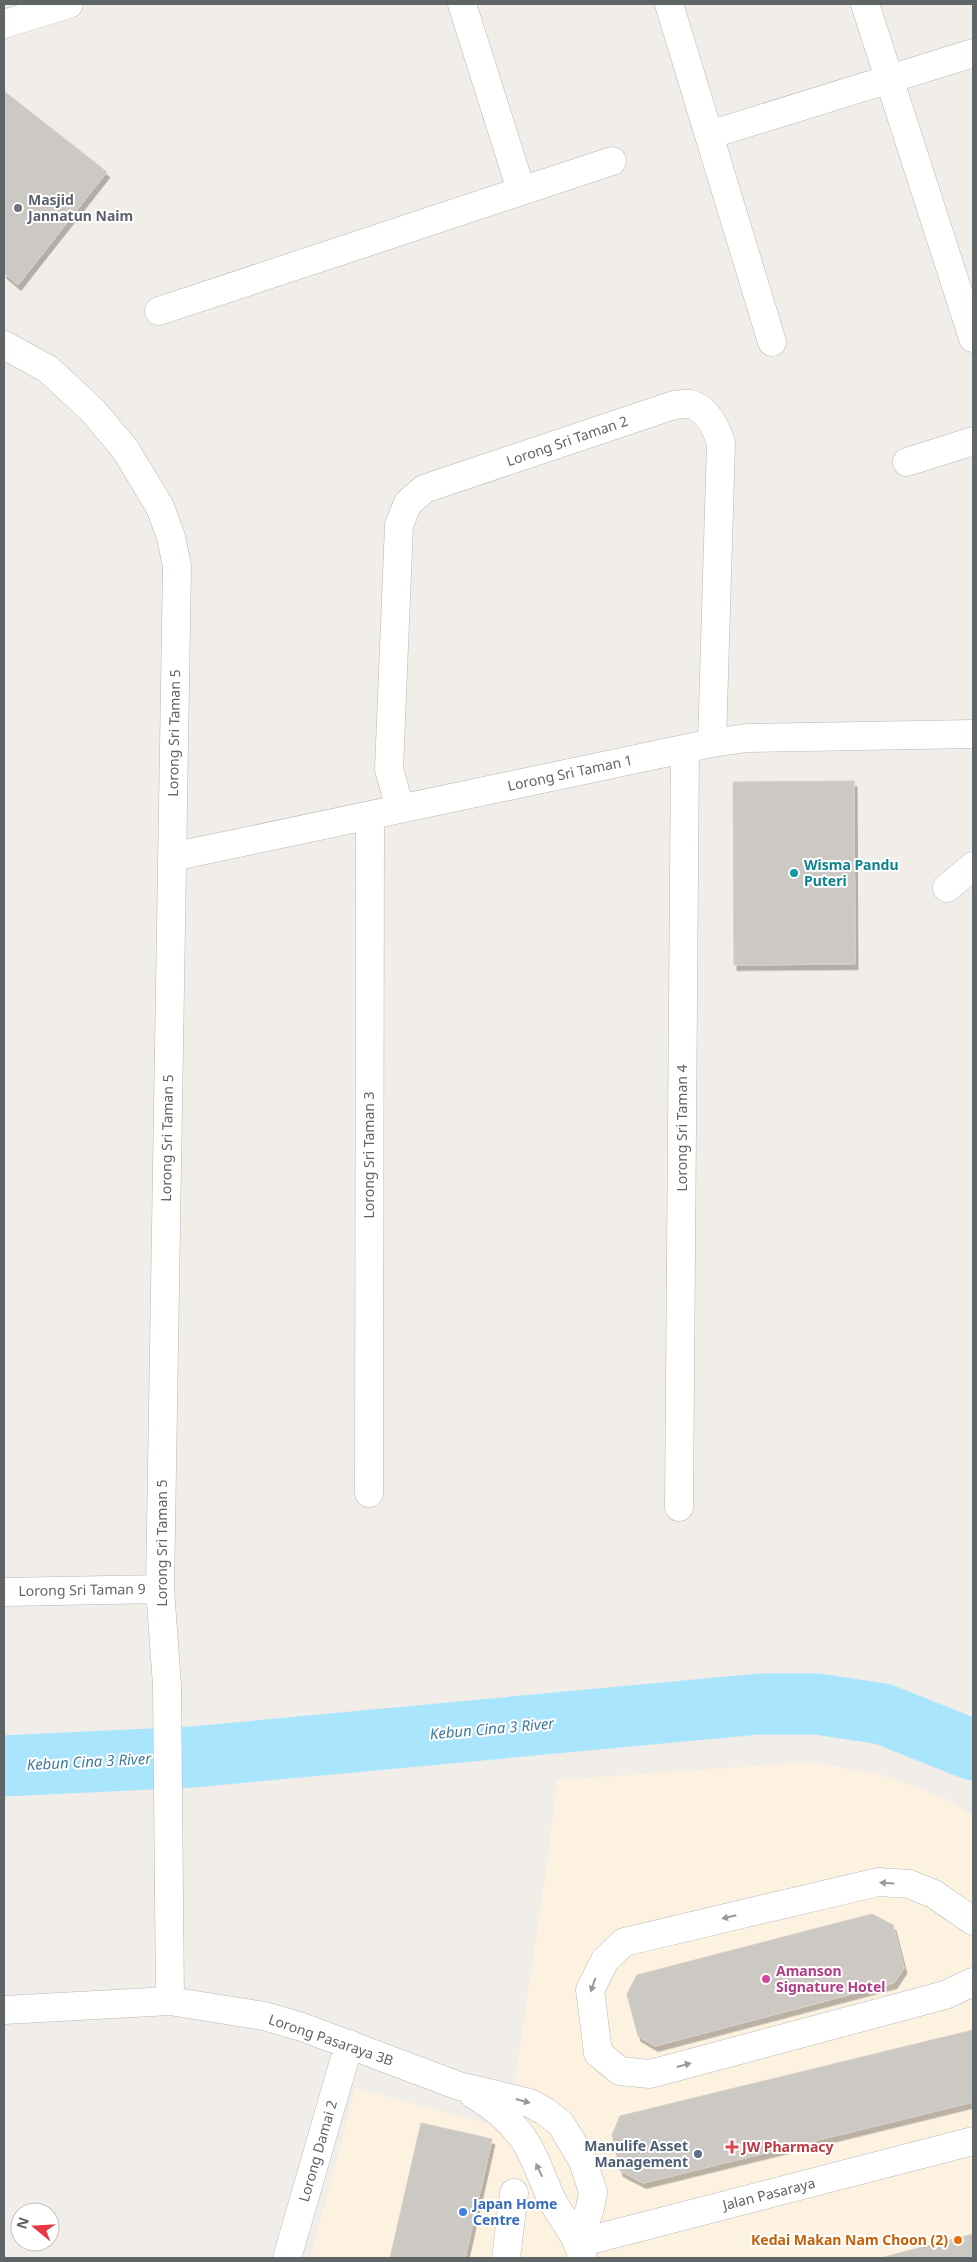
<svg xmlns="http://www.w3.org/2000/svg" width="977" height="2262" viewBox="0 0 977 2262" font-family="'Noto Sans',sans-serif">
<defs>
<filter id="shadow"><feDropShadow dx="3" dy="5.5" stdDeviation="0" flood-color="#0004"/></filter>
</defs>
<rect width="100%" height="100%" fill="#f1ede8"/>
<path fill="#fdf2e0" d="M810,1762l69,12 70,26 24,15v443h-662l44,-170 130,35 28,-29 36,-243 8,-71z"/>
<g fill="none" stroke-linecap="round" stroke-linejoin="round">
<path stroke="#aae5fe" stroke-width="61" d="M4,1766l188,-9 567,-53h58l66,10 90,36"/>
</g>
<path fill="#ccc8c4" stroke="#d5cec6" filter="url(#shadow)" d="M4,91l103,81 -89,113 -14,-12z
M854,781l1,183 -121,1 -1,-183z
M872,1914l21,11 11,43 -10,15 -239,63 -17,-10 -11,-42 10,-19z
M973,2030v72l-330,81 -23,-12 -8,-36 8,-19z
M421,2123l71,16 -27,119h-75z
M973,2234v24h-93z"/>
<g fill="none" stroke-linecap="round" stroke-linejoin="round">
<defs>
<path id="minor" d="M462,4l59,186
M669,4l103,338
M865,4l108,334
M4,24l65,-20
M709,135l264,-82
M159,311l453,-150
M4,345l44,24 45,42 32,38 35,58 11,30 6,29 -17,1023 7,96 3,316
M907,462l66,-21
M400,808l-11,-39 10,-244 9,-22 16,-14 250,-84c5,0 11,-2 16,-1 17,4 26,24 31,39l-9,300
M172,857l540,-114 35,-5 226,-4
M947,888l26,-22
M369,1493l1,-677
M679,1507l6,-758
M4,1592l156,-3
M973,1921l-39,-27 -25,-10 -31,-2 -254,60 -19,18 -15,30 8,63 22,18 30,3 295,-79 28,-13
M4,2010l166,-9 94,15 38,11 157,59 71,17 16,9 15,12 22,37 10,31 -3,16 -11,35
M473,2094c22,13 42,30 55,52 10,18 16,38 25,56 10,18 24,33 29,54
M579,2243l394,-102
M287,2258l62,-214
M506,2258l8,-65"/>
</defs>
<use href="#minor" stroke="#b5b8bc" stroke-width="29"/>
<use href="#minor" stroke="#fff" stroke-width="28"/>
</g>
<defs><path id="oneway-solid" d="M-6-.8H1V-3.2L6.5 0L1 3.2V.8H-6Z" transform="scale(1.25)"/></defs>
<g fill="#979a9c">
<use href="#oneway-solid" transform="translate(887 1883) rotate(-177)"/>
<use href="#oneway-solid" transform="translate(729 1917) rotate(167)"/>
<use href="#oneway-solid" transform="translate(593 1985) rotate(109)"/>
<use href="#oneway-solid" transform="translate(684 2065) rotate(-15)"/>
<use href="#oneway-solid" transform="translate(523 2101) rotate(15)"/>
<use href="#oneway-solid" transform="translate(539 2170) rotate(-115)"/>
</g>
<circle fill="#6b7280" stroke="#fff" stroke-width="2" cx="18" cy="208" r="5"/>
<circle fill="#0f9aa8" stroke="#fff" stroke-width="2" cx="794" cy="873" r="5"/>
<circle fill="#d1479c" stroke="#fff" stroke-width="2" cx="766" cy="1979" r="5"/>
<path fill="#e0444e" stroke="#fff" stroke-width="2" d="M729.5 2139.5h5v5h5v5h-5v5h-5v-5h-5v-5h5z"/>
<circle fill="#5c6f8a" stroke="#fff" stroke-width="2" cx="698" cy="2154" r="5"/>
<circle fill="#3f7fe0" stroke="#fff" stroke-width="2" cx="463" cy="2212" r="5"/>
<circle fill="#e8710a" stroke="#fff" stroke-width="2" cx="958" cy="2240" r="5"/>
<g text-anchor="middle" stroke-width="4" stroke-linejoin="round" paint-order="stroke">
<g font-size="14" font-weight="bold" fill="#5b616d" stroke="#fff" text-anchor="start">
<text x="28" y="205">Masjid<tspan x="28" dy="16">Jannatun Naim</tspan></text>
</g>
<g font-size="14" fill="#5f6467" stroke="#fff">
<text transform="translate(567 441) rotate(-19)" y="5">Lorong Sri Taman 2</text>
<text transform="translate(174 733) rotate(-89)" y="5">Lorong Sri Taman 5</text>
<text transform="translate(570 773) rotate(-12)" y="5">Lorong Sri Taman 1</text>
<text transform="translate(682 1128) rotate(-90)" y="5">Lorong Sri Taman 4</text>
<text transform="translate(167 1138) rotate(-89)" y="5">Lorong Sri Taman 5</text>
<text transform="translate(369 1155) rotate(-90)" y="5">Lorong Sri Taman 3</text>
<text transform="translate(162 1543) rotate(-90)" y="5">Lorong Sri Taman 5</text>
<text transform="translate(82 1590) rotate(-1)" y="5">Lorong Sri Taman 9</text>
<text transform="translate(331 2040) rotate(19)" y="5">Lorong Pasaraya 3B</text>
<text transform="translate(318 2151) rotate(-74)" y="5">Lorong Damai 2</text>
<text transform="translate(769 2194) rotate(-14)" y="5">Jalan Pasaraya</text>
</g>
<g font-size="14" font-weight="bold" fill="#0d838f" stroke="#fff" text-anchor="start">
<text x="804" y="870">Wisma Pandu<tspan x="804" dy="16">Puteri</tspan></text>
</g>
<g font-size="14" font-weight="bold" fill="#b23c85" stroke="#fff" text-anchor="start">
<text x="776" y="1976">Amanson<tspan x="776" dy="16">Signature Hotel</tspan></text>
</g>
<g font-size="14" font-weight="bold" fill="#4e5e75" stroke="#fff" text-anchor="end">
<text x="688" y="2151">Manulife Asset<tspan x="688" dy="16">Management</tspan></text>
</g>
<g font-size="14" font-weight="bold" fill="#be3a42" stroke="#fff" text-anchor="start">
<text x="742" y="2152">JW Pharmacy</text>
</g>
<g font-size="14" font-weight="bold" fill="#366cbe" stroke="#fff" text-anchor="start">
<text x="473" y="2209">Japan Home<tspan x="473" dy="16">Centre</tspan></text>
</g>
<g font-size="14" font-weight="bold" fill="#c56008" stroke="#fff" text-anchor="end">
<text x="948" y="2245">Kedai Makan Nam Choon (2)</text>
</g>
<g font-size="15" font-style="italic" fill="#3f7b9f" stroke="#fff">
<text transform="translate(492 1729) rotate(-5)" y="5">Kebun Cina 3 River</text>
<text transform="translate(89 1762) rotate(-3)" y="5">Kebun Cina 3 River</text>
</g>
</g>
<rect width="977" height="2262" fill="none" stroke="#5f6467" stroke-width="10"/>
<g transform="translate(35 2227) rotate(288)"><circle r="24" fill="#ffffff" stroke="#bfc1c2"/>
<path d="M0-4L9 19L0 12L-9 19Z" fill="#e73741"/>
<text y="-8" font-size="14" font-weight="bold" text-anchor="middle" fill="#5f6467">N</text>
</g>
</svg>
